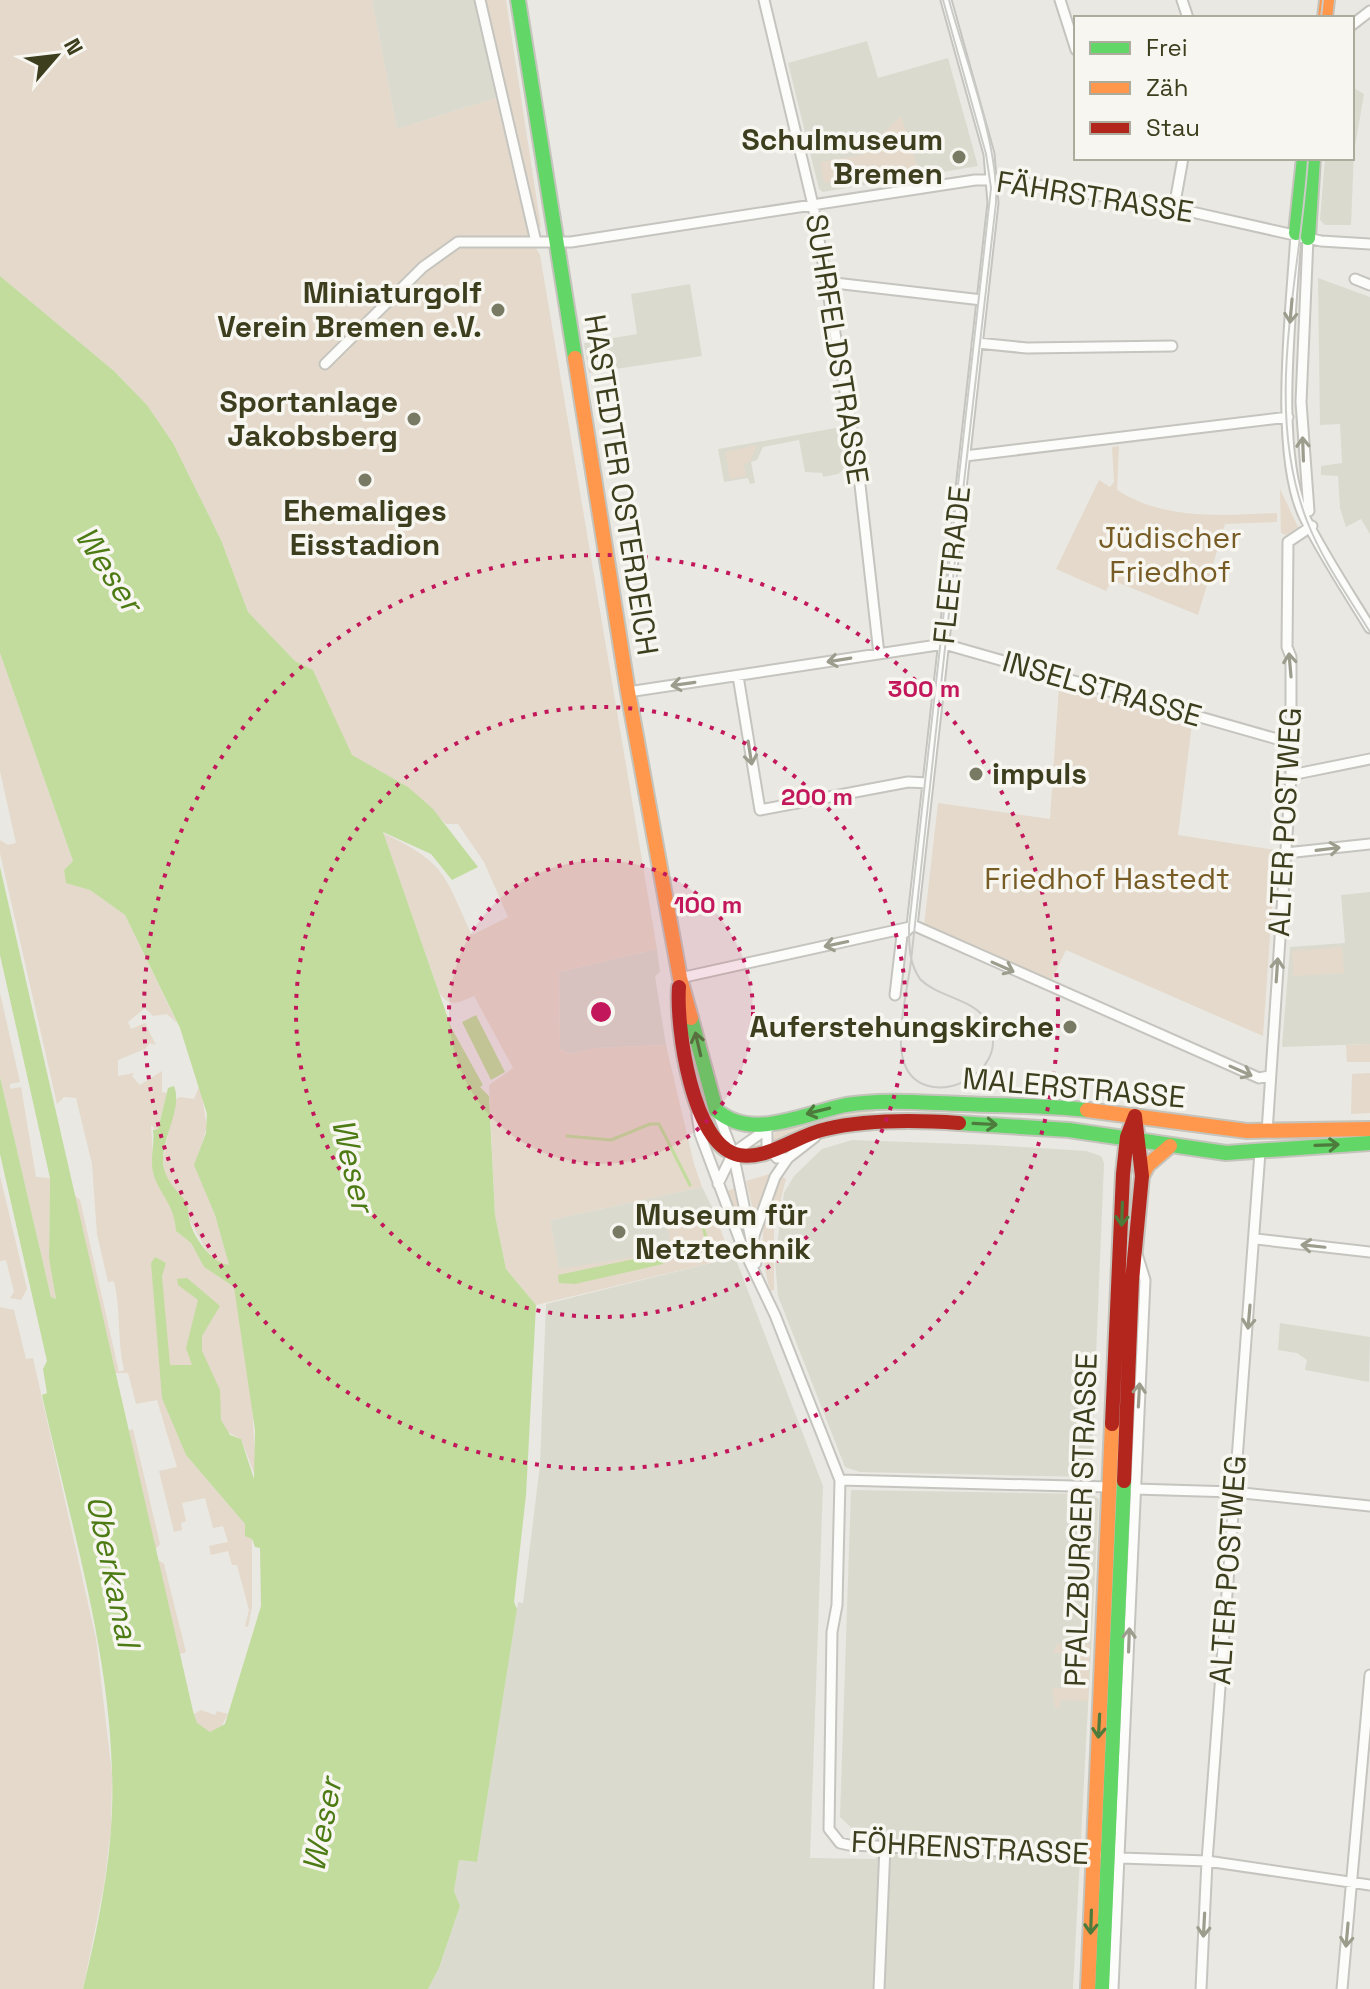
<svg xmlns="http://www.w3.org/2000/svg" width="1370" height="1989" viewBox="0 0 1370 1989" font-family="'Space Grotesk',sans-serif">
<rect width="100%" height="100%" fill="#e9e8e2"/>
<path fill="#dbdacf" d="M372,0h103l21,98 -99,31z
M867,41l11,37 70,-20 30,108 -155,26 -4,-3 -31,-126z
M1352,87l12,7 -10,58 -3,73h-26l-5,-5 5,-62h27z
M1318,278l52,19v237l-9,-15 -15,8 -6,-19 -2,-32 -17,-1v-9l21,-3 -2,-39 -20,1z
M690,284l12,72 -113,17 -5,-30 53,-9 -6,-40z
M841,427l8,38 -11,9 -15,3 -1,-4 -17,-1 -6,-32 -36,7 -6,13 -6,2 4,21 -5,1 -2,-6 -24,4 -6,-33z
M1370,892v152l-88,3 8,-100 55,-4 -4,-48z
M657,949l3,23 -5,4 11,69 -71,3 -25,6 -10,-5 -1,-77z
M852,1140l139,5 95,6 15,5 3,7 -13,314 -231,-5 -15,-5 -67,-171 -3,-36 9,-67 10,-17 28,-27z
M702,1187l11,22 -46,9 5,33 -113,19 -9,-50z
M735,1257l88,229 -13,372 66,1 2,-26 -23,-2 -15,-14 11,-327 241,4 7,5 -26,490h-645l11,-21 21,-62 -6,-15 5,-31 18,2 41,-260 5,1 17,-138 6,-161z
M1280,1323l90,14 -1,45 -64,-12 2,-10 -10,-7 -19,-3z"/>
<path fill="#e4d9ca" d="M0,0h372l25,129 99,-31 32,136 12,21 117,694 -98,23 1,77 10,5 25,-6 71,-3 28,119 8,23 -152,33 9,49 113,-18 -6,-33 47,-9 18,49 -195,47 -30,-36 -11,-54 -6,-130 24,-17 -39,-72c-14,6 -25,13 -35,-4l-56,-159c64,31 60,40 89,102l36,-18 -24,-55 -26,-38h-12l-38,-37 -56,-31 -39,-86 -18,-9 -47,-49 -27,-72 -48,-97 -26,-38 -33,-34 -114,-95z
M484,0h22l35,228 -7,-6z
M901,116l17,52 -94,15 -4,-21 41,-7z
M757,445l-7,17 -6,2 2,12 -16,3 -5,-27z
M1119,446l-2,44c49,31 104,25 160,23v9l-52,2 -27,91 -86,-35 -6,11 -50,-22 43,-89 11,7 4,-5 -2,-35z
M1280,489l18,38 -12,8 -5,-2z
M0,653l73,208 -9,9 2,12 24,8 35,25 52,108 -10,-9 -14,2 -8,-8 -17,14 3,7 14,-6 11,22 -6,-2 -5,6 -27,11v16l16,-3 -2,3 8,9 22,-14v21l5,1 -10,38 -6,-6 3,51 20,33 2,22 15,12 13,24 30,20 3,8 15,106 4,77 -15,-39 -78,-40 23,56 59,69 7,15v68l-4,20 -3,-1 4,-16 -12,-45h-5l-4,-14 -17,4 -2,-9 19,-4 -5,-16 -10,2 -8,-30 -23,5 4,18 -5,2 1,7 -8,2 -15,-61 18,-4 -20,-67 -21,4 -8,-31h-14l-41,-179 7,6 39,172 5,-2c-7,-30 -3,-60 -10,-89l-6,1 -11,-48 -5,-70 -16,-66 -12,-1 -7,7 -57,-251v-13l8,5 8,-2 -16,-72z
M1059,687l133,37 -14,111 98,15 -13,186 -197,-86 -14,30 -128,-54 14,-123 112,16z
M1342,947l2,26 -51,3 -1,-25z
M0,993l20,89 -10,2v5l11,-2 15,90 14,1 -1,81 7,40 -5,-2 -51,-220z
M1370,1044v18h-23l-1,-17z
M1370,1073v40l-19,1 1,-40z
M200,1084l7,43 -12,38 20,50 14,50 -10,-1 -14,-16 -40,-73 -2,-16 12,-58 4,-4 15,2z
M874,1108v4l-39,6 -63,24 3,-9 9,-5z
M773,1173l-19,41 -8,-33z
M0,1176l27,113 -6,11 -11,-2 4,-6 -8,-32 -6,1z
M781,1176l5,3 -12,47v64l-4,1c-11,-42 -11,-77 11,-115z
M733,1185l15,65 -22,-59 7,-2z
M0,1307l14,3 12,49 7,-1 63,281 16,135 -1,54 -7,57 -21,104h-83z
M133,1429l27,115 -5,6 -28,-119z
M157,1559l7,5 22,88 -6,2z
M1057,1644h33l-2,57 -28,-1v8h-5l-3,-20h10l1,-35h-10z
M201,1710l14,5 2,-4 11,3 -8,15 -10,3 -13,-8 -3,-10z"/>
<path fill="#c2dc9e" d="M0,276l114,95 33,34 26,38 48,97 27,72 47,49 18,9 39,85 56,32 25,22 45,58 -26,13 -21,-26 -48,-22 68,195 32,58 -3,2 9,9 6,119 11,54 30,36 -10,190 -12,107 3,7 -40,253 -18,-2 -5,31 6,15 -21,62 -11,21h-345c17,-70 32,-144 29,-217 -3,-127 -43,-253 -70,-377l5,-2 -4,-24 4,-8 -47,-207v-77l51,220 5,2 -7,-40 1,-81 -50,-223v-88l193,844 4,12 13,9 15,-8 36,-118 -1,-58 -5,-1 -3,-8 -7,-3v-12l-59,-69 -24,-57 -11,-135 4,-6 11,6 -4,13 8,89h22l-6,-17 12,-48 -20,-15 -1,-6 10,-1 33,28 -18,30v15l18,39 1,30 9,15 11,4 13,40 1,-49 -21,-143 -30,-20 -13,-24 -15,-12c-2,-27 -14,-33 -22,-55 -5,-16 1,-31 -1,-46l5,-1 10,-41 6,-2c9,22 -12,51 -11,76 1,16 11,26 21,37 6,7 3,15 6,23 4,16 22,41 39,43l-14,-50 -21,-50 12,-32 1,-19 -27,-86 -55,-113 -35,-25 -24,-7 -2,-13 9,-9 -73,-208z
M476,1015l29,57 -14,8 -29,-58z
M658,1254l5,5v5l-88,20 -16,-1 -1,-8z"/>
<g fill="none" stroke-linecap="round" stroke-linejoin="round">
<path stroke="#c2dc9e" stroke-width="3" d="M567,1136l44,4 39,-16h9l31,61
M663,1259l44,-17 -7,-27"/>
<defs>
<path id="street" d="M480,0l56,242
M764,0l49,205 45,262 21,187
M1060,0l16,50
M1182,0l6,18
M1352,25l18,-14
M1174,208l9,-50
M1296,233c-4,74 -23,219 9,285 19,38 43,74 65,110
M1308,238l-7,164 8,109
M1355,279l15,6
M826,282l156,18
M977,343l50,5 145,-2
M325,364l98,-97 35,-25h113l404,-62h32l167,28 147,33 49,3
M965,456l323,-39
M738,676l22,134 148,-28 20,1
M628,692l316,-48 347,99
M1291,775l79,-16
M1286,853l84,-9
M680,978l235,-52 344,152 10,-2
M895,995l7,-60 10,-9 81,-723 -4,-49 -43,-154
M717,1111l16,42 23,110
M697,1115l3,19 42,112 33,69 65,165 -3,125 -5,27 -3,197 11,14 9,2 248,10
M767,1130v16l10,12h11
M1267,1132l24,-357v-118l-4,-10 1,-105 24,-16
M718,1184l15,-31 41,-29
M1256,1239l114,13
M751,1244l24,-67 13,-19 27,-21
M840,1480l269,7
M1135,1489l98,3 137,14
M1121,1858l86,3 163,24
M879,1989l6,-143
M1113,1989l32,-709 -8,-26
M1201,1989l6,-128 53,-709
M1342,1989l28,-314"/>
<path id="fast" d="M518,0l57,358
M1296,233l8,-75
M1308,238l5,-80
M691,1018l25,92c36,32 89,3 130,-5 38,-6 79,-2 117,-1 41,2 83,1 124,6
M959,1123l110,7 157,23 144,-10
M1102,1989l22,-508"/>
<path id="slow" d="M1325,18l2,-18
M575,358l53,334 52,286 11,40
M1087,1110l160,21 123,-2
M1142,1176l6,-11 22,-19
M1088,1989l24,-565"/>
<path id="jam" d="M679,987c-3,39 13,159 60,168 30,5 58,-20 87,-26 43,-10 90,-9 133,-6
M1112,1424l11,-250 4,-37 8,-21
M1124,1481l8,-200 10,-105 -7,-60"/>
</defs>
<use href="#street" stroke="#c5c4be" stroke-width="13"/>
<use href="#fast" stroke="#c5c4bc" stroke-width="18"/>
<use href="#slow" stroke="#c5c4bc" stroke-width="18"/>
<use href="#jam" stroke="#c5c4bc" stroke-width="18"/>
<use href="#street" stroke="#fcfcfb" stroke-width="9"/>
<use href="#fast" stroke="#63d668" stroke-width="14"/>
<use href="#slow" stroke="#ff974d" stroke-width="14"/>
<use href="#jam" stroke="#b3261e" stroke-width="14"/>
<path stroke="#cacac6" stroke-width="2" d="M943,0l43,154 5,34 -82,738c0,20 0,37 11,53 19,19 53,19 67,42 31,54 -69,97 -84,38 -7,-25 5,-72 8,-98 27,-253 55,-505 85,-758 3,-58 -31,-144 -47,-203
M1321,18l2,-18
M1308,158c-7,118 -46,247 -1,363 15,39 41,75 63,111"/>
</g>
<defs><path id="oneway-shaft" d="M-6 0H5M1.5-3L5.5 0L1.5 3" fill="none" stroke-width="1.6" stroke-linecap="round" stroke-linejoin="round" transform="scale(2)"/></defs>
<g stroke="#9c9d8c">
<use href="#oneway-shaft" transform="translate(1291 311) rotate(95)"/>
<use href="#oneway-shaft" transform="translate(1303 449) rotate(-92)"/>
<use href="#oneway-shaft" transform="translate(839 660) rotate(171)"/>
<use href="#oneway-shaft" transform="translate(1290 665) rotate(-95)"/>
<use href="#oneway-shaft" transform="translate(683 684) rotate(172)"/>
<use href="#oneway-shaft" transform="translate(750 753) rotate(81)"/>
<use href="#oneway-shaft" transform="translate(1328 849) rotate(-7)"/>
<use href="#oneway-shaft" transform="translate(836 944) rotate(168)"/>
<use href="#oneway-shaft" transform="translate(1003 967) rotate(24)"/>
<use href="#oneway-shaft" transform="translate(1277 970) rotate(-86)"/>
<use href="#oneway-shaft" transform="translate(1241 1071) rotate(24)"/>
<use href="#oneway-shaft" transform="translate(1313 1246) rotate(-174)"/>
<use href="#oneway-shaft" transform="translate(1249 1317) rotate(95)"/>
<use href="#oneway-shaft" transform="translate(1139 1395) rotate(-87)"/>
<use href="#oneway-shaft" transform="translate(1129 1640) rotate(-88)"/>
<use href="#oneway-shaft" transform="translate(1204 1925) rotate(93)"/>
<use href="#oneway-shaft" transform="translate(1347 1935) rotate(95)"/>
</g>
<g stroke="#4c7b3c">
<use href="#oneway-shaft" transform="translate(698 1044) rotate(-103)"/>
<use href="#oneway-shaft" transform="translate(818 1111) rotate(166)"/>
<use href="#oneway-shaft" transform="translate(985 1124) rotate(3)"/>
<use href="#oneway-shaft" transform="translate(1327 1145) rotate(-2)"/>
<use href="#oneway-shaft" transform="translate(1122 1214) rotate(92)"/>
<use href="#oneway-shaft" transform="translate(1099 1726) rotate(93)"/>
<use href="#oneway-shaft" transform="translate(1091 1922) rotate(92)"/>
</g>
<circle cx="601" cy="1012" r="152" fill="#c2185b" fill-opacity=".12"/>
<g fill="none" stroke="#c2185b" stroke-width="4" stroke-dasharray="4 8">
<circle cx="601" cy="1012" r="152"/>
<circle cx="601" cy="1012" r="305"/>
<circle cx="601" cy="1012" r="457"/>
</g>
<g fill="#797a63" stroke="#f8f6f0" stroke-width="3">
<circle cx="959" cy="157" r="8"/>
<circle cx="498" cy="310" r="8"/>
<circle cx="414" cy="419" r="8"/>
<circle cx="365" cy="480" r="8"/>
<circle cx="976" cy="774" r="8"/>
<circle cx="1070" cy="1027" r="8"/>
<circle cx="619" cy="1232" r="8"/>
</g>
<g text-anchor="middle" stroke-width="7" stroke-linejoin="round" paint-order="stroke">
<g font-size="30" font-weight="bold" fill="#3d3e1e" stroke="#f8f6f0" text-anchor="end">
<text x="943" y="150">Schulmuseum<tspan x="943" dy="34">Bremen</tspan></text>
<text x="482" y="303">Miniaturgolf<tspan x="482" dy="34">Verein Bremen e.V.</tspan></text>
<text x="398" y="412">Sportanlage<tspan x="398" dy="34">Jakobsberg</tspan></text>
<text x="365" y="521" text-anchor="middle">Ehemaliges<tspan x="365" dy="34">Eisstadion</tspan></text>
<text x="992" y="784" text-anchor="start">impuls</text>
<text x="1054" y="1037">Auferstehungskirche</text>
<text x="635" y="1225" text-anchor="start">Museum für<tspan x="635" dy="34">Netztechnik</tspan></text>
</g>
<g font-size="30" fill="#3d3e1e" stroke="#f8f6f0">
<text transform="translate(1095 197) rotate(9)" y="10">FÄHRSTRASSE</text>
<text transform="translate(837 349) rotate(81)" y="10">SUHRFELDSTRASSE</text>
<text transform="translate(621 485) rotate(81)" y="10">HASTEDTER OSTERDEICH</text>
<text transform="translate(952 565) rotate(-84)" y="10">FLEETRADE</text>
<text transform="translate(1102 689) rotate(16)" y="10">INSELSTRASSE</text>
<text transform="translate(1285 822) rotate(-87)" y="10">ALTER POSTWEG</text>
<text transform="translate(1074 1088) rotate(5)" y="10">MALERSTRASSE</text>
<text transform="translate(1081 1520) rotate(-88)" y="10">PFALZBURGER STRASSE</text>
<text transform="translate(1228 1570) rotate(-86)" y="10">ALTER POSTWEG</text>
<text transform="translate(970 1848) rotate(3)" y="10">FÖHRENSTRASSE</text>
</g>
<g font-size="30" fill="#785c25" stroke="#f8f6f0">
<text x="1170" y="548">Jüdischer<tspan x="1170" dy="34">Friedhof</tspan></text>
<text x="1107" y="889">Friedhof Hastedt</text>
</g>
<g font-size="32" font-style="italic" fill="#4c7a13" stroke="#f8f6f0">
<text transform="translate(109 569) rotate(57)" y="11">Weser</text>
<text transform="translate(353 1165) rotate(77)" y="11">Weser</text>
<text transform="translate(113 1571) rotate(78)" y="11">Oberkanal</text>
<text transform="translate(322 1825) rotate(-79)" y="11">Weser</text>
</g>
</g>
<circle cx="601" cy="1012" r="12" fill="#c2185b" stroke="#f8f6f0" stroke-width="4"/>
<g font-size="24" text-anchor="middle" font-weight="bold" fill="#c2185b" stroke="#f8f6f0" stroke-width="7" stroke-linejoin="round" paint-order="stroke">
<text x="924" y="697">300 m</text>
<text x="817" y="805">200 m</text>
<text x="708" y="913">100 m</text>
</g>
<rect x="1074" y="16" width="280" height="144" fill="#f8f6f0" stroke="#adac9c" stroke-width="2"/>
<rect x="1090" y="42" width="40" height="12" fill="#63d668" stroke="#adac9c" stroke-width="2"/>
<text x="1146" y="56" font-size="24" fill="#3d3e1e">Frei</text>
<rect x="1090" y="82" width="40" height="12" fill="#ff974d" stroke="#adac9c" stroke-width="2"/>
<text x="1146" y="96" font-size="24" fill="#3d3e1e">Zäh</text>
<rect x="1090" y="122" width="40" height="12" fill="#b3261e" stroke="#adac9c" stroke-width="2"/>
<text x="1146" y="136" font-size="24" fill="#3d3e1e">Stau</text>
<g transform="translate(56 56) rotate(62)" stroke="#f8f6f0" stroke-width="6" paint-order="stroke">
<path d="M0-6L14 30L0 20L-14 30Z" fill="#3d3e1e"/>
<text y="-12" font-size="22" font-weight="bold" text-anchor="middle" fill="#3d3e1e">N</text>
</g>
</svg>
